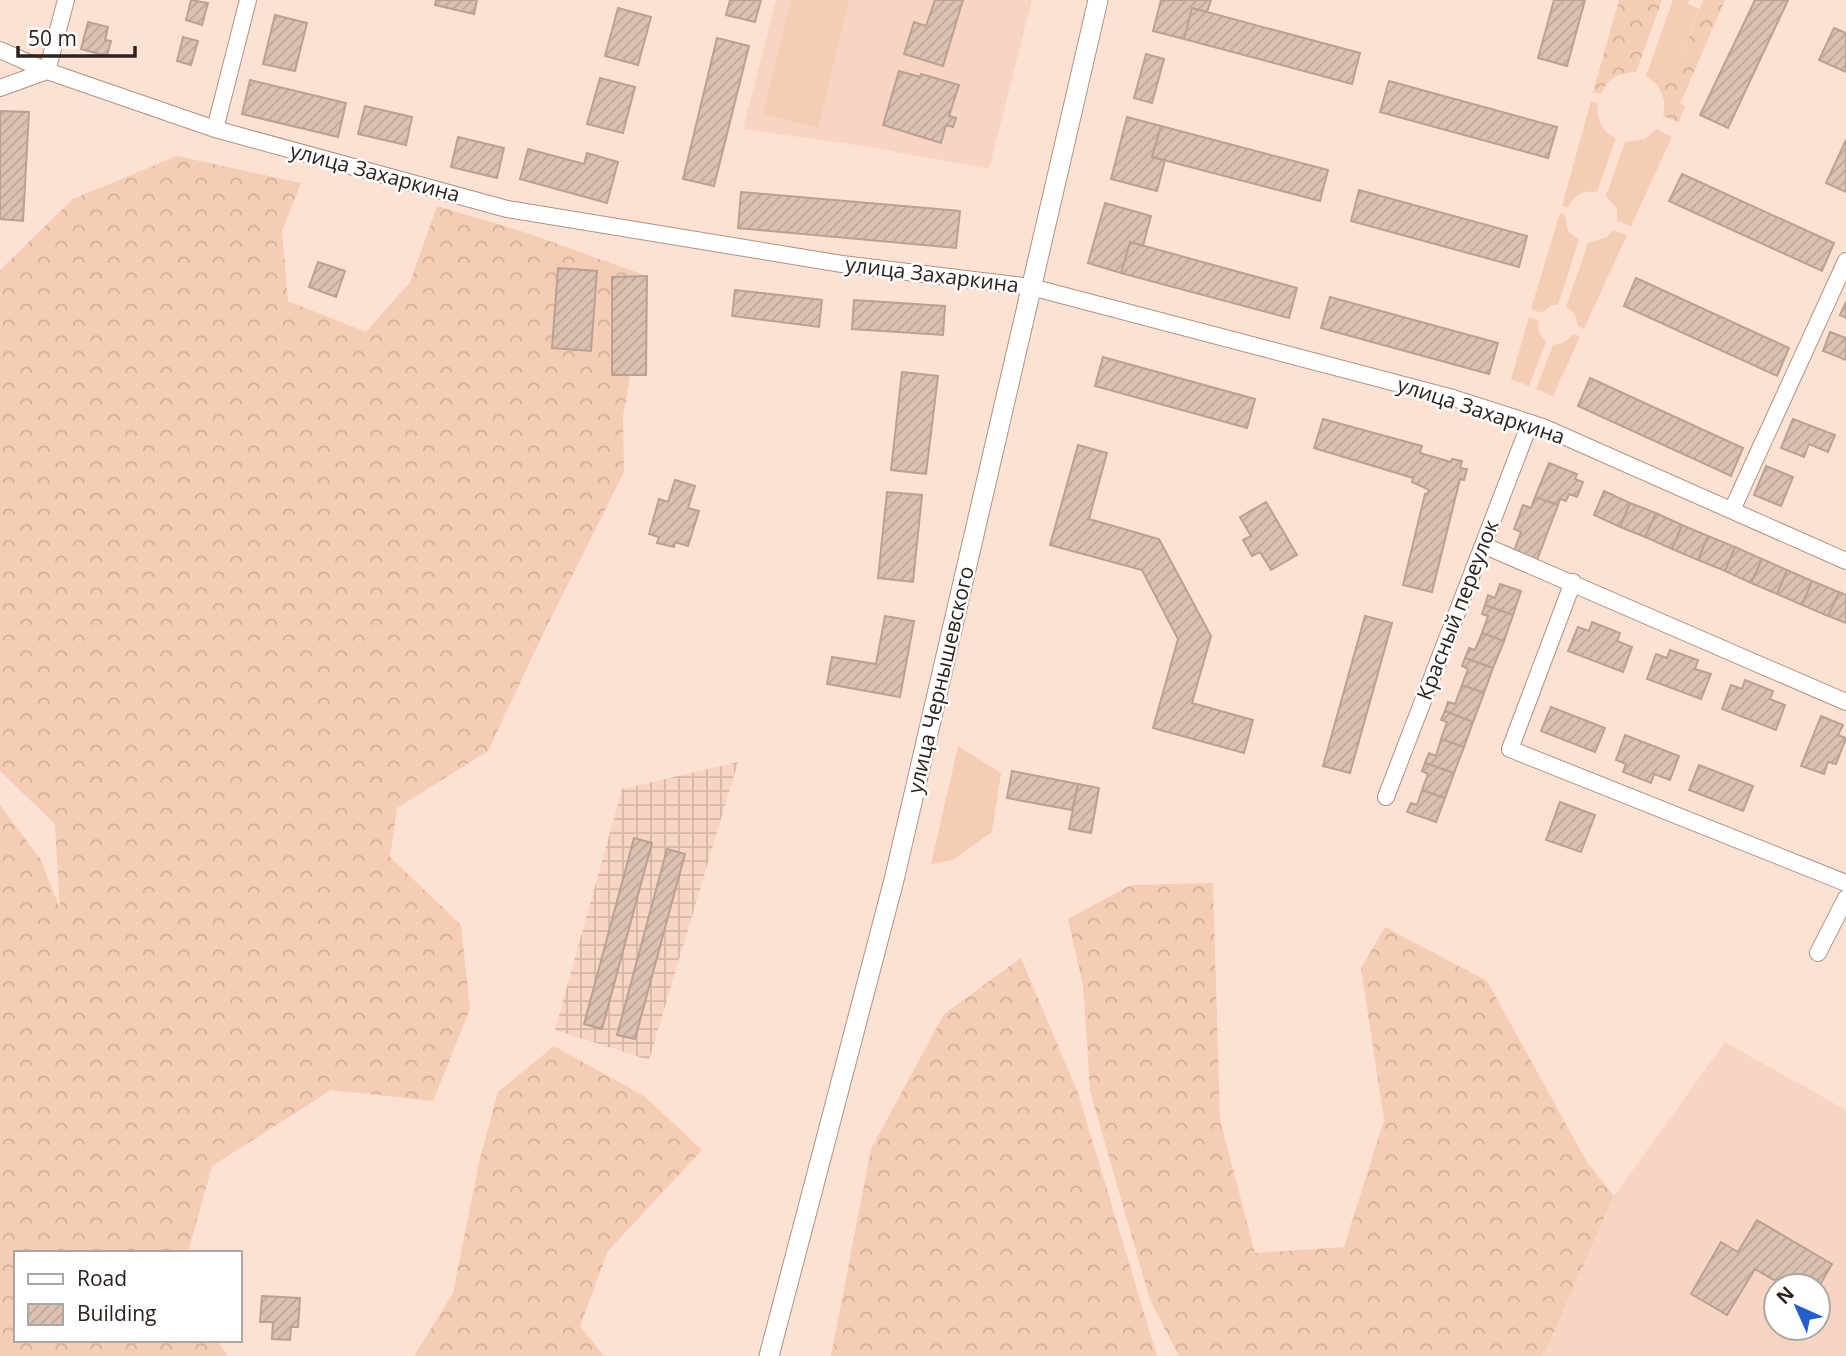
<svg xmlns="http://www.w3.org/2000/svg" width="1846" height="1356" viewBox="0 0 1846 1356" font-family="'Open Sans',sans-serif">
<defs>
<pattern id="industrial-grid" width="8" height="8" patternUnits="userSpaceOnUse" patternTransform="scale(1.75)"><rect width="8" height="8" fill="#f7d5c2"/><path d="M0 4h8M4 0v8" fill="none" stroke="#d4b7a6"/></pattern>
<pattern id="forest-crowns" width="20" height="18" patternUnits="userSpaceOnUse" patternTransform="scale(1.75)"><rect width="20" height="18" fill="#f5ccb4"/><path d="M2 6a3 3 0 1 1 6 0M12 15a3 3 0 1 1 6 0" fill="none" stroke="#d2af9a"/></pattern>
<pattern id="building-hatch" width="6" height="6" patternUnits="userSpaceOnUse" patternTransform="scale(1.75)"><rect width="6" height="6" fill="#dbc1b2"/><path d="M-1 1l2-2M0 6l6-6M5 7l2-2" fill="none" stroke="#bca699"/></pattern>
</defs>
<rect width="100%" height="100%" fill="#fde2d3"/>
<path fill="#f7d5c2" fill-rule="evenodd" d="M776,0h256l-43,169 -126,-23 -120,-17z
M1725,1042l121,68v246h-303l71,-160zM1776,1286h42v42h-42z"/>
<path fill="url(#industrial-grid)" d="M738,762l-89,298 -94,-30 67,-241z"/>
<path fill="#f5ccb4" d="M791,0h58l-31,128 -55,-14z
M1673,0h16l-1,4 11,5 -22,58 -20,18 -11,-9z
M1591,101l7,2c-2,16 3,28 18,35l-19,54c-13,-2 -24,3 -29,16l-6,-2z
M1656,129l16,8 -41,89 -14,-5v-12l-11,-13 19,-54 20,-3z
M1560,213l5,2 3,16 11,9 -21,65h-6l-10,8 -11,-4z
M1613,230l14,5 -43,94 -6,-3 -3,-12 -9,-7 22,-64 19,-6z
M1529,317l10,4 -1,9 8,12 -17,44 -18,-7z
M1574,334l6,3 -27,59 -17,-7 17,-44 10,-2z
M958,746l43,27 -9,59 -39,28 -22,4z"/>
<path fill="url(#forest-crowns)" d="M1619,0h43l-26,72c-19,1 -27,5 -35,22l-8,-2z
M1703,0h22l-45,104 5,2 -6,16 -16,-6c3,-13 1,-20 -6,-31l20,-18z
M177,156l124,27 -19,48 6,70 78,31 44,-50 27,-76 87,26 123,44 -24,141 1,55 -80,160 -56,119 -91,57 -7,49 71,68 9,84 -37,92 -102,-11 -119,76 -24,87h-172v87h201l11,16h-228v-551l41,55 19,49 -5,-85 -55,-53v-501l73,-71z
M1213,883l7,237 35,133 89,-6 40,-127 -23,-152 24,-41 102,54 100,181 27,34 -71,160h-364l-29,-56 -60,-209 -7,-106 -15,-66 63,-34z
M1021,958l57,135 79,263h-326l40,-207 73,-135z
M554,1046l90,50 58,54 -94,101 -28,75 24,30h-190l39,-63 26,-131 19,-70z"/>
<path fill="url(#building-hatch)" stroke="#bba193" stroke-width="2" d="M191,0l17,3 -6,22 -16,-5z
M436,0h41l-3,14 -39,-9z
M730,0h31l-6,22 -29,-7z
M935,0h28l-20,66 -39,-12 10,-32 12,4z
M1161,0h50l-4,12 -15,-4 -8,31 -31,-8z
M1554,0h31l-18,66 -29,-8z
M1755,0h33l-60,128 -28,-13z
M618,8l33,9 -13,48 -33,-9z
M1192,8l168,45 -8,31 -168,-45z
M275,15l32,8 -12,48 -32,-7z
M88,22l20,5 -3,13 6,1 -4,15 -26,-7z
M1834,28l12,5v39l-27,-12z
M183,37l15,4 -7,24 -14,-4z
M717,38l32,8 -35,140 -31,-7z
M1146,54l18,5 -12,44 -18,-5z
M899,71l21,6 1,-3 38,11 -10,31 7,2 -3,9 -7,-2 -5,18 -58,-18z
M600,78l35,9 -12,46 -36,-9z
M250,80l96,23 -8,34 -96,-23z
M1389,81l168,46 -9,31 -168,-46z
M365,106l47,11 -6,28 -48,-11z
M0,111l29,1 -6,109 -23,-2z
M1127,117l34,9 -9,31 13,3 -8,31 -46,-12z
M1161,126l167,44 -8,31 -168,-44z
M458,137l46,11 -7,30 -46,-11z
M1846,140v52l-20,-9z
M528,149l56,15 3,-11 31,9 -11,41 -87,-24z
M1682,174l152,69 -12,28 -153,-70z
M1359,190l168,46 -8,31 -168,-46z
M741,192l219,19 -4,37 -218,-20z
M1105,203l46,13 -8,30 -13,-4 -9,31 -33,-10z
M1130,242l167,46 -8,30 -168,-45z
M318,262l27,9 -9,26 -27,-10z
M558,268l39,3 -6,80 -39,-3z
M647,276l-1,99h-34v-98z
M1636,278l153,70 -12,28 -153,-70z
M735,290l87,10 -3,27 -87,-11z
M1330,297l168,46 -9,31 -168,-46z
M854,300l91,6 -2,29 -91,-6z
M1846,302v16l-6,-3z
M1830,332l16,6v22l-23,-9z
M1103,357l152,42 -8,29 -152,-42z
M902,372l36,4 -12,98 -35,-4z
M1590,378l153,70 -12,28 -153,-70z
M1323,419l99,27 -2,7 31,9 1,-3 10,2 -2,7 7,1 -3,11 -4,-1 -28,113 -29,-7 22,-91h2l2,-4 -17,-8 1,-4 -99,-30z
M1793,419l42,16 -7,17 -19,-8 -5,13 -23,-9z
M1078,445l29,8 -18,66 70,20 52,97 -19,67 61,17 -9,33 -91,-25 25,-89 -36,-69 -92,-25z
M1549,463l28,11 -2,5 8,3 -6,15 -8,-3 -3,7 -6,-2 -2,6 -23,-8z
M1766,466l27,11 -12,29 -27,-11z
M675,480l20,6 -7,22 11,3 -11,35 -13,-4 -1,5 -17,-4 2,-6 -10,-3 10,-35 9,3z
M1604,491l26,12 -10,24 -26,-12z
M887,492l35,3 -9,87 -35,-4z
M1535,497l23,8 -21,55 -23,-9 7,-19 -7,-3 9,-24 8,3z
M1266,502l31,53 -26,15 -11,-18 -8,4 -9,-16 8,-4 -11,-19z
M1630,503l26,10 -11,24 -25,-10z
M1656,513l26,12 -10,24 -27,-12z
M1682,525l26,11 -10,24 -26,-11z
M1708,536l27,11 -10,24 -27,-11z
M1735,547l27,12 -11,24 -26,-12z
M1762,559l25,11 -10,24 -26,-11z
M1787,570l25,11 -10,24 -25,-11z
M1812,581l27,11 -11,24 -26,-11z
M1500,584l21,7 -8,24 -28,-10 3,-10 7,3z
M1839,592l7,3v28l-18,-7z
M1485,605l28,10 -9,26 -22,-8 6,-17 -6,-2z
M885,616l29,5 -14,76 -73,-13 5,-27 44,7z
M1365,616l27,7 -42,150 -27,-7z
M1592,622l28,11 -3,8 15,6 -9,25 -55,-21 10,-24 11,4z
M1482,633l22,8 -11,27 -28,-10 4,-10 6,2z
M1670,650l28,10 -3,9 16,5 -10,25 -54,-20 9,-25 11,4z
M1465,658l28,10 -9,25 -22,-8 6,-16 -6,-3z
M1745,680l28,11 -3,8 15,6 -9,25 -54,-21 9,-24 11,4z
M1462,685l22,8 -11,29 -28,-11 3,-9 7,2z
M1551,707l54,21 -10,24 -54,-21z
M1445,711l28,11 -9,25 -23,-8 6,-17 -6,-2z
M1821,716l22,9 -5,10 8,3 -10,26 -8,-2 -4,12 -23,-8z
M1625,735l54,21 -9,24 -16,-6 -3,9 -28,-11 3,-8 -10,-4z
M1441,739l23,8 -10,26 -29,-10 4,-10 7,3z
M1425,763l29,10 -9,25 -23,-8 6,-16 -6,-3z
M1699,765l54,21 -10,25 -54,-21z
M1012,771l66,13 -6,26 -65,-12z
M1078,784l21,4 -8,45 -22,-4z
M1422,790l23,8 -9,24 -29,-10 4,-9 6,2z
M1560,802l35,13 -14,37 -35,-12z
M634,838l18,5 -50,186 -18,-5z
M667,849l18,5 -50,185 -18,-4z
M1757,1220l75,44 -14,24 -34,-2 -29,-17 -28,46 -36,-21 30,-52 17,10z
M262,1296l38,2 -2,29h-7l-1,13 -18,-1 1,-17h-13z"/>
<g fill="none" stroke-linecap="round" stroke-linejoin="round">
<defs>
<path id="minor" d="M0,50l47,21 168,58 292,80 335,55 189,23 422,111 90,29 303,134
M0,88l47,-17 19,-71
M215,129l33,-129
M1732,510l114,-249
M1483,545l363,157
M1573,582l-63,167 336,134
M1386,797l144,-374
M1818,953l28,-55"/>
<path id="major" d="M769,1356l125,-476 204,-880"/>
</defs>
<use href="#minor" stroke="#ac9385" stroke-width="18"/>
<use href="#major" stroke="#ac9385" stroke-width="21"/>
<use href="#minor" stroke="#fff" stroke-width="16"/>
<use href="#major" stroke="#fff" stroke-width="19"/>
</g>
<g text-anchor="middle" stroke-width="5" stroke-linejoin="round" paint-order="stroke">
<g font-size="21" fill="#2c221d" stroke="#fff">
<text transform="translate(375 173) rotate(15)" y="7">улица Захаркина</text>
<text transform="translate(932 275) rotate(7)" y="7">улица Захаркина</text>
<text transform="translate(1481 411) rotate(18)" y="7">улица Захаркина</text>
<text transform="translate(1458 610) rotate(-69)" y="7">Красный переулок</text>
<text transform="translate(941 680) rotate(-77)" y="7">улица Чернышевского</text>
</g>
</g>
<rect x="14" y="1251" width="228" height="91" fill="#ffffff" stroke="#aba7a5" stroke-width="2"/>
<rect x="28" y="1274" width="35" height="10" fill="#ffffff" stroke="#aba7a5" stroke-width="2"/>
<text x="77" y="1286" font-size="21" fill="#2c221d">Road</text>
<rect x="28" y="1304" width="35" height="21" fill="url(#building-hatch)" stroke="#aba7a5" stroke-width="2"/>
<text x="77" y="1321" font-size="21" fill="#2c221d">Building</text>
<g transform="translate(1797 1307) rotate(315)"><circle r="33" fill="#ffffff" stroke="#aba7a5" stroke-width="2"/>
<path d="M0-5L12 26L0 18L-12 26Z" fill="#2360cd"/>
<text y="-10" font-size="19" font-weight="bold" text-anchor="middle" fill="#2c221d">N</text>
</g>
<path d="M18 46v10h117v-10" fill="none" stroke="#2c221d" stroke-width="3.5"/>
<text x="28" y="46" font-size="21" fill="#2c221d" stroke="#ffffff" stroke-width="5" paint-order="stroke">50 m</text>
</svg>
